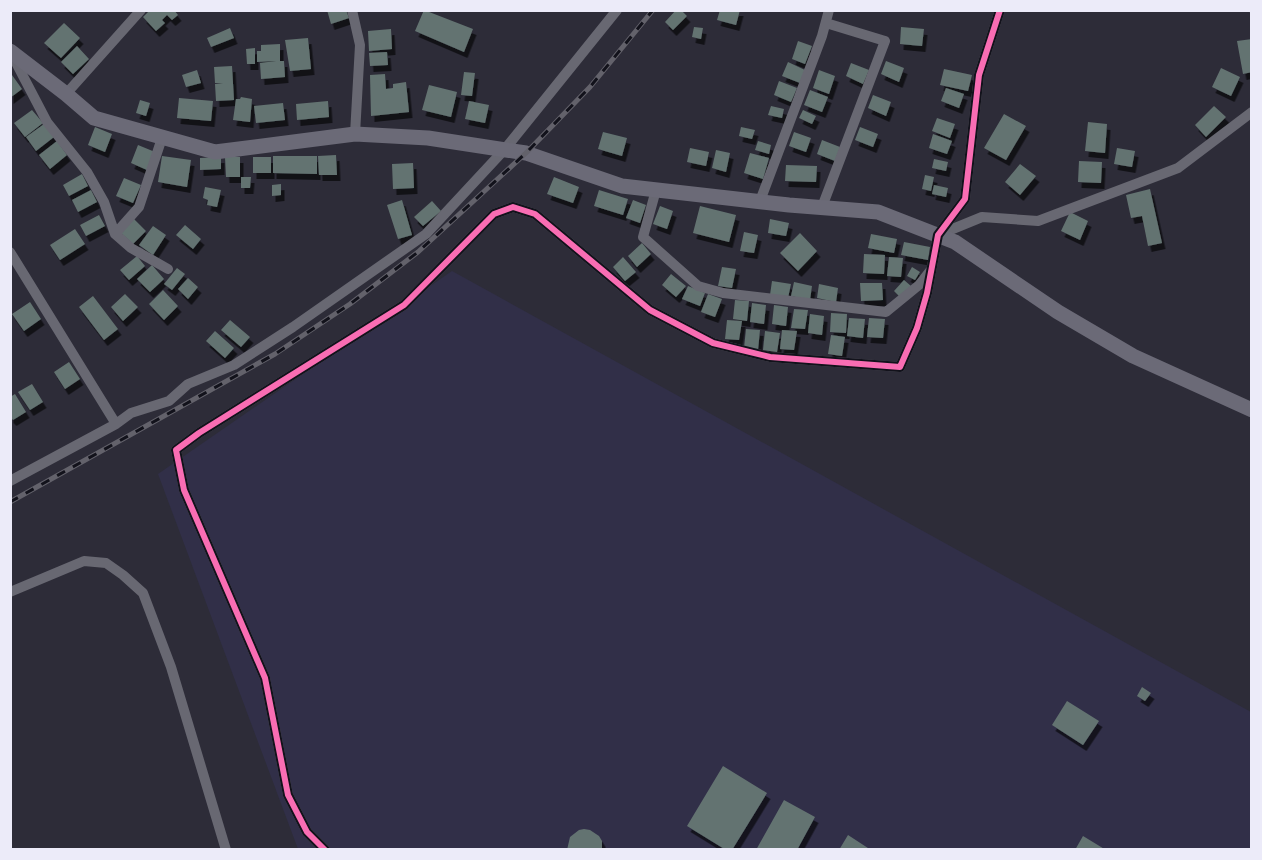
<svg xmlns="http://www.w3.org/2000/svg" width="1262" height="860" viewBox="0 0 1262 860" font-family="'Archivo Narrow',sans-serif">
<defs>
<filter id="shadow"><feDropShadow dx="3.5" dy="6" stdDeviation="0" flood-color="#0009"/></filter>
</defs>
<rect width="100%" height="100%" fill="#2d2c38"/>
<path fill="#312f48" d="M452,271l799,441v137h-953l-140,-375z"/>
<path fill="#637371" filter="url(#shadow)" d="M150,10h24l4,5 -6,5 -5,-5 -5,5 3,3 -9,8 -13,-14z
M327,10h19l3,8 -18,6z
M424,10l49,19 -9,23 -49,-21z
M676,10h5l6,6 -14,14 -8,-8z
M720,10h20l-4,15 -19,-5z
M64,23l16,15 -19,20 -17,-15z
M694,27l9,1 -2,11 -9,-2z
M901,27l23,2 -2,17 -22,-2z
M230,28l4,10 -23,9 -4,-9z
M391,29l1,20 -23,2 -1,-20z
M308,38l3,31 -21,2 -5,-31z
M1252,39v33l-9,2 -6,-33z
M798,41l14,5 -7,18 -13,-5z
M280,44v17h4l1,16 -24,2 -1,-16 16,-2 -19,1v-11h4v-6z
M77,46l12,13 -16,15 -12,-12z
M255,48v16h-8l-1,-15z
M387,52l1,13 -18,1 -1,-13z
M886,61l18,7 -5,14 -18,-8z
M788,62l17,8 -5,13 -18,-7z
M851,63l18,7 -6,14 -17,-8z
M232,66l2,34 -18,1 -1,-17h8l-8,-1 -1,-16z
M1221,68l19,9 -9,19 -19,-9z
M944,69l28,6 -4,16 -28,-6z
M197,70l4,13 -15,4 -4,-12z
M819,70l16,6 -6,18 -16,-6z
M464,72l11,1 -3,23 -11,-1z
M385,74l1,15 7,-1v-4l13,-2 3,30 -38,4 -1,-41z
M12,75l10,14 -12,9v-22z
M779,81l18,7 -6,14 -17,-7z
M429,85l28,7 -6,25 -29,-7z
M946,88l18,6 -5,14 -18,-7z
M810,90l18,7 -6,15 -18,-7z
M873,95l18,7 -5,14 -18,-8z
M241,97l11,2 -2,23 -17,-2 3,-21h4z
M179,98l34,3 -2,20 -34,-3z
M140,100l10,3 -4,13 -10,-3z
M328,101l1,16 -32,3 -1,-16z
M469,101l20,4 -4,18 -20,-4z
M283,103l2,17 -29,3 -2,-17z
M771,106l13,3 -2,9 -14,-3z
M1214,106l12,11 -20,20 -11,-12z
M32,110l11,13 -18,14 -11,-14z
M803,110l13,6 -4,8 -13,-6z
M1004,114l22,12 -20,34 -22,-12z
M937,118l18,6 -5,14 -18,-7z
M1088,122l19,2 -2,29 -20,-2z
M44,124l10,13 -18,14 -10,-14z
M95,127l17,7 -7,18 -17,-7z
M741,127l14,3 -3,9 -13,-3z
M860,127l18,7 -5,13 -18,-7z
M603,132l24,6 -5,18 -24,-7z
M794,132l17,6 -5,14 -17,-6z
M933,134l19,7 -5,13 -18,-6z
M822,140l18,7 -5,14 -18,-7z
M57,141l10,14 -17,14 -11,-14z
M758,141l13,4 -2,9 -14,-4z
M138,145l17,7 -8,18 -16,-7z
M690,148l19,4 -3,14 -19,-4z
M1117,148l18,3 -3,16 -18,-3z
M716,150l14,3 -4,19 -14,-4z
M750,153l19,5 -6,21 -19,-6z
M336,155l1,20h-18l-1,-19z
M162,156l29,4 -4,27 -29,-5z
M273,156h44v18l-44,-1z
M221,157v12l-21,1v-12z
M225,157h15v20h-14z
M253,157h18v16h-18z
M934,159l14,3 -2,9 -14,-3z
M1079,161l23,1 -1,21 -23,-1z
M413,163l1,25 -21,1 -1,-25z
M1020,164l16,12 -16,19 -15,-13z
M786,165l31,1 -1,16 -31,-1z
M82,174l6,12 -19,10 -6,-11z
M925,175l9,2 -3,14 -9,-2z
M241,177h10l-1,11h-9z
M554,177l25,10 -6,16 -26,-9z
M124,178l17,7 -8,18 -17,-7z
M281,184v11l-9,1v-11z
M934,185l14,3 -2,9 -14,-3z
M205,187l16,3 -4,17 -10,-2 1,-5 -5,-2z
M1150,189l12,54 -14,3 -6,-30 -11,2 -5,-23z
M91,190l6,12 -19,10 -6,-12z
M599,190l29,9 -5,16 -29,-9z
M402,200l10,35 -14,4 -11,-34z
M633,200l13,5 -6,18 -14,-5z
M432,201l9,10 -18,15 -9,-9z
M660,206l13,5 -6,18 -14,-5z
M700,206l36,9 -7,27 -36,-9z
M1070,212l18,9 -8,19 -19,-9z
M99,215l6,11 -19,10 -6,-11z
M134,219l12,12 -13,13 -13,-12z
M770,219l19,4 -3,13 -18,-3z
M185,225l16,14 -8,10 -17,-14z
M153,226l13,9 -13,20 -14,-10z
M75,229l10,15 -25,16 -10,-15z
M744,232l14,3 -4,18 -14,-2z
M800,233l17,18 -19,20 -18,-18z
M871,234l26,5 -3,14 -26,-5z
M904,242l26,5 -2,13 -27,-5z
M642,243l9,11 -14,13 -9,-11z
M864,254l21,1 -1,19 -21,-1z
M137,256l8,10 -16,14 -9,-10z
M623,257l13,15 -11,9 -12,-14z
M889,257l14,1 -2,19 -14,-1z
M152,265l12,14 -14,13 -13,-13z
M722,267l14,2 -4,19 -14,-2z
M912,267l8,5 -5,8 -8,-4z
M177,268l8,6 -13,16 -8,-6z
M671,274l15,12 -10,11 -14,-12z
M188,278l10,9 -10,12 -10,-10z
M904,280l7,6 -11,11 -6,-6z
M772,281l19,3 -3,14 -18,-3z
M794,282l18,4 -2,14 -19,-4z
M860,283h22l1,17 -22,1z
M819,284l19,4 -2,14 -19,-4z
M688,286l17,7 -5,13 -18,-7z
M163,290l15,16 -14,14 -15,-16z
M125,294l13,13 -15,14 -12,-14z
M708,294l14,5 -7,18 -14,-5z
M93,296l25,33 -14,11 -25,-33z
M735,300l14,1 -2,20 -14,-2z
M30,302l11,17 -17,12 -12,-17z
M752,303l14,2 -2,19 -14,-2z
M774,305l14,2 -2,19 -14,-2z
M794,309l14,1 -3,19 -14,-1z
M831,313l16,1 -1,19 -16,-1z
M810,314l14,2 -2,19 -14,-2z
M849,318l16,1 -2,19 -16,-2z
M869,318l16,1 -2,19 -16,-1z
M230,320l20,17 -9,10 -20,-17z
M727,320l15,1 -3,19 -14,-1z
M746,329l14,1 -2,20 -14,-2z
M782,330l15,1 -3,19 -14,-1z
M215,331l19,17 -9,10 -19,-17z
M765,331l15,2 -3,19 -14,-2z
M831,335l14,2 -3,19 -14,-2z
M69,362l11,17 -15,10 -11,-17z
M32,384l11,18 -13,8 -12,-18z
M15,394l11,18 -13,8 -3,-3v-20z
M1142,687l9,6 -6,8 -8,-5z
M1067,701l32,20 -16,24 -31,-20z
M723,766l44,27 -35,57h-6l-39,-24z
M784,800l31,17 -18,33h-41z
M584,829l6,1 9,6 3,5v9h-35l3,-13 9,-7z
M848,835l23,15h-32z
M1083,836l23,14h-31z"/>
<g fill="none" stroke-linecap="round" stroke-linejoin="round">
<path stroke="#686872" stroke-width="5" d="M1251,10l1,1"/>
<path stroke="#686872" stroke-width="10" d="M352,10l8,35 -5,89
M12,55l35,67 40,50 17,30 11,32 16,14 37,21
M66,94l75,-84
M656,190l-13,47 55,49 25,7 163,19 33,-27 11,-14
M760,201l62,-165 7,-26
M822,207l63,-166 -59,-18
M115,234l24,-27 23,-69
M938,235l44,-18 56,4 140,-53 74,-56
M10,252l106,172
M10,481l106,-57 15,-11 38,-12 19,-17 46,-19 59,-38 133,-93 79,-85 112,-139
M10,592l74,-31 22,2 17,12 20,18 28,74 55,183
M325,850l-18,-18 -19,-37 -23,-117 -81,-188 -8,-40 23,-17 205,-128 90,-91 19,-7 22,7 115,96 63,33 57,14 130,10 17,-39 10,-35 11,-58 27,-36 14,-124 21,-65"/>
<path stroke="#6b6a77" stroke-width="15" d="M10,51l56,43 28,24 121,34 140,-18 73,4 98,15 96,33 167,19 89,7 77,30 103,70 75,44 119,54"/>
<defs>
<path id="rail" d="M10,502l265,-148 75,-50 68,-52 108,-99 64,-66 63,-77"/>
</defs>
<use href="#rail" stroke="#63626b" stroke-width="5"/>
<use href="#rail" stroke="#12121b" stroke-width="3" stroke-dasharray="9" stroke-linecap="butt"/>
<defs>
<path id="cycleway" d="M325,850l-18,-18 -19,-37 -23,-117 -81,-188 -8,-40 23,-17 205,-128 90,-91 19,-7 22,7 115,96 63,33 57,14 130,10 17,-39 10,-35 11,-58 27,-36 14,-124 21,-65"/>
</defs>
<use href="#cycleway" stroke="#12121b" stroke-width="10"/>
<use href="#cycleway" stroke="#f96db3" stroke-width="6"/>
</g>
<rect width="1262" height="860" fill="none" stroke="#ecebf9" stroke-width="24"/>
</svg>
